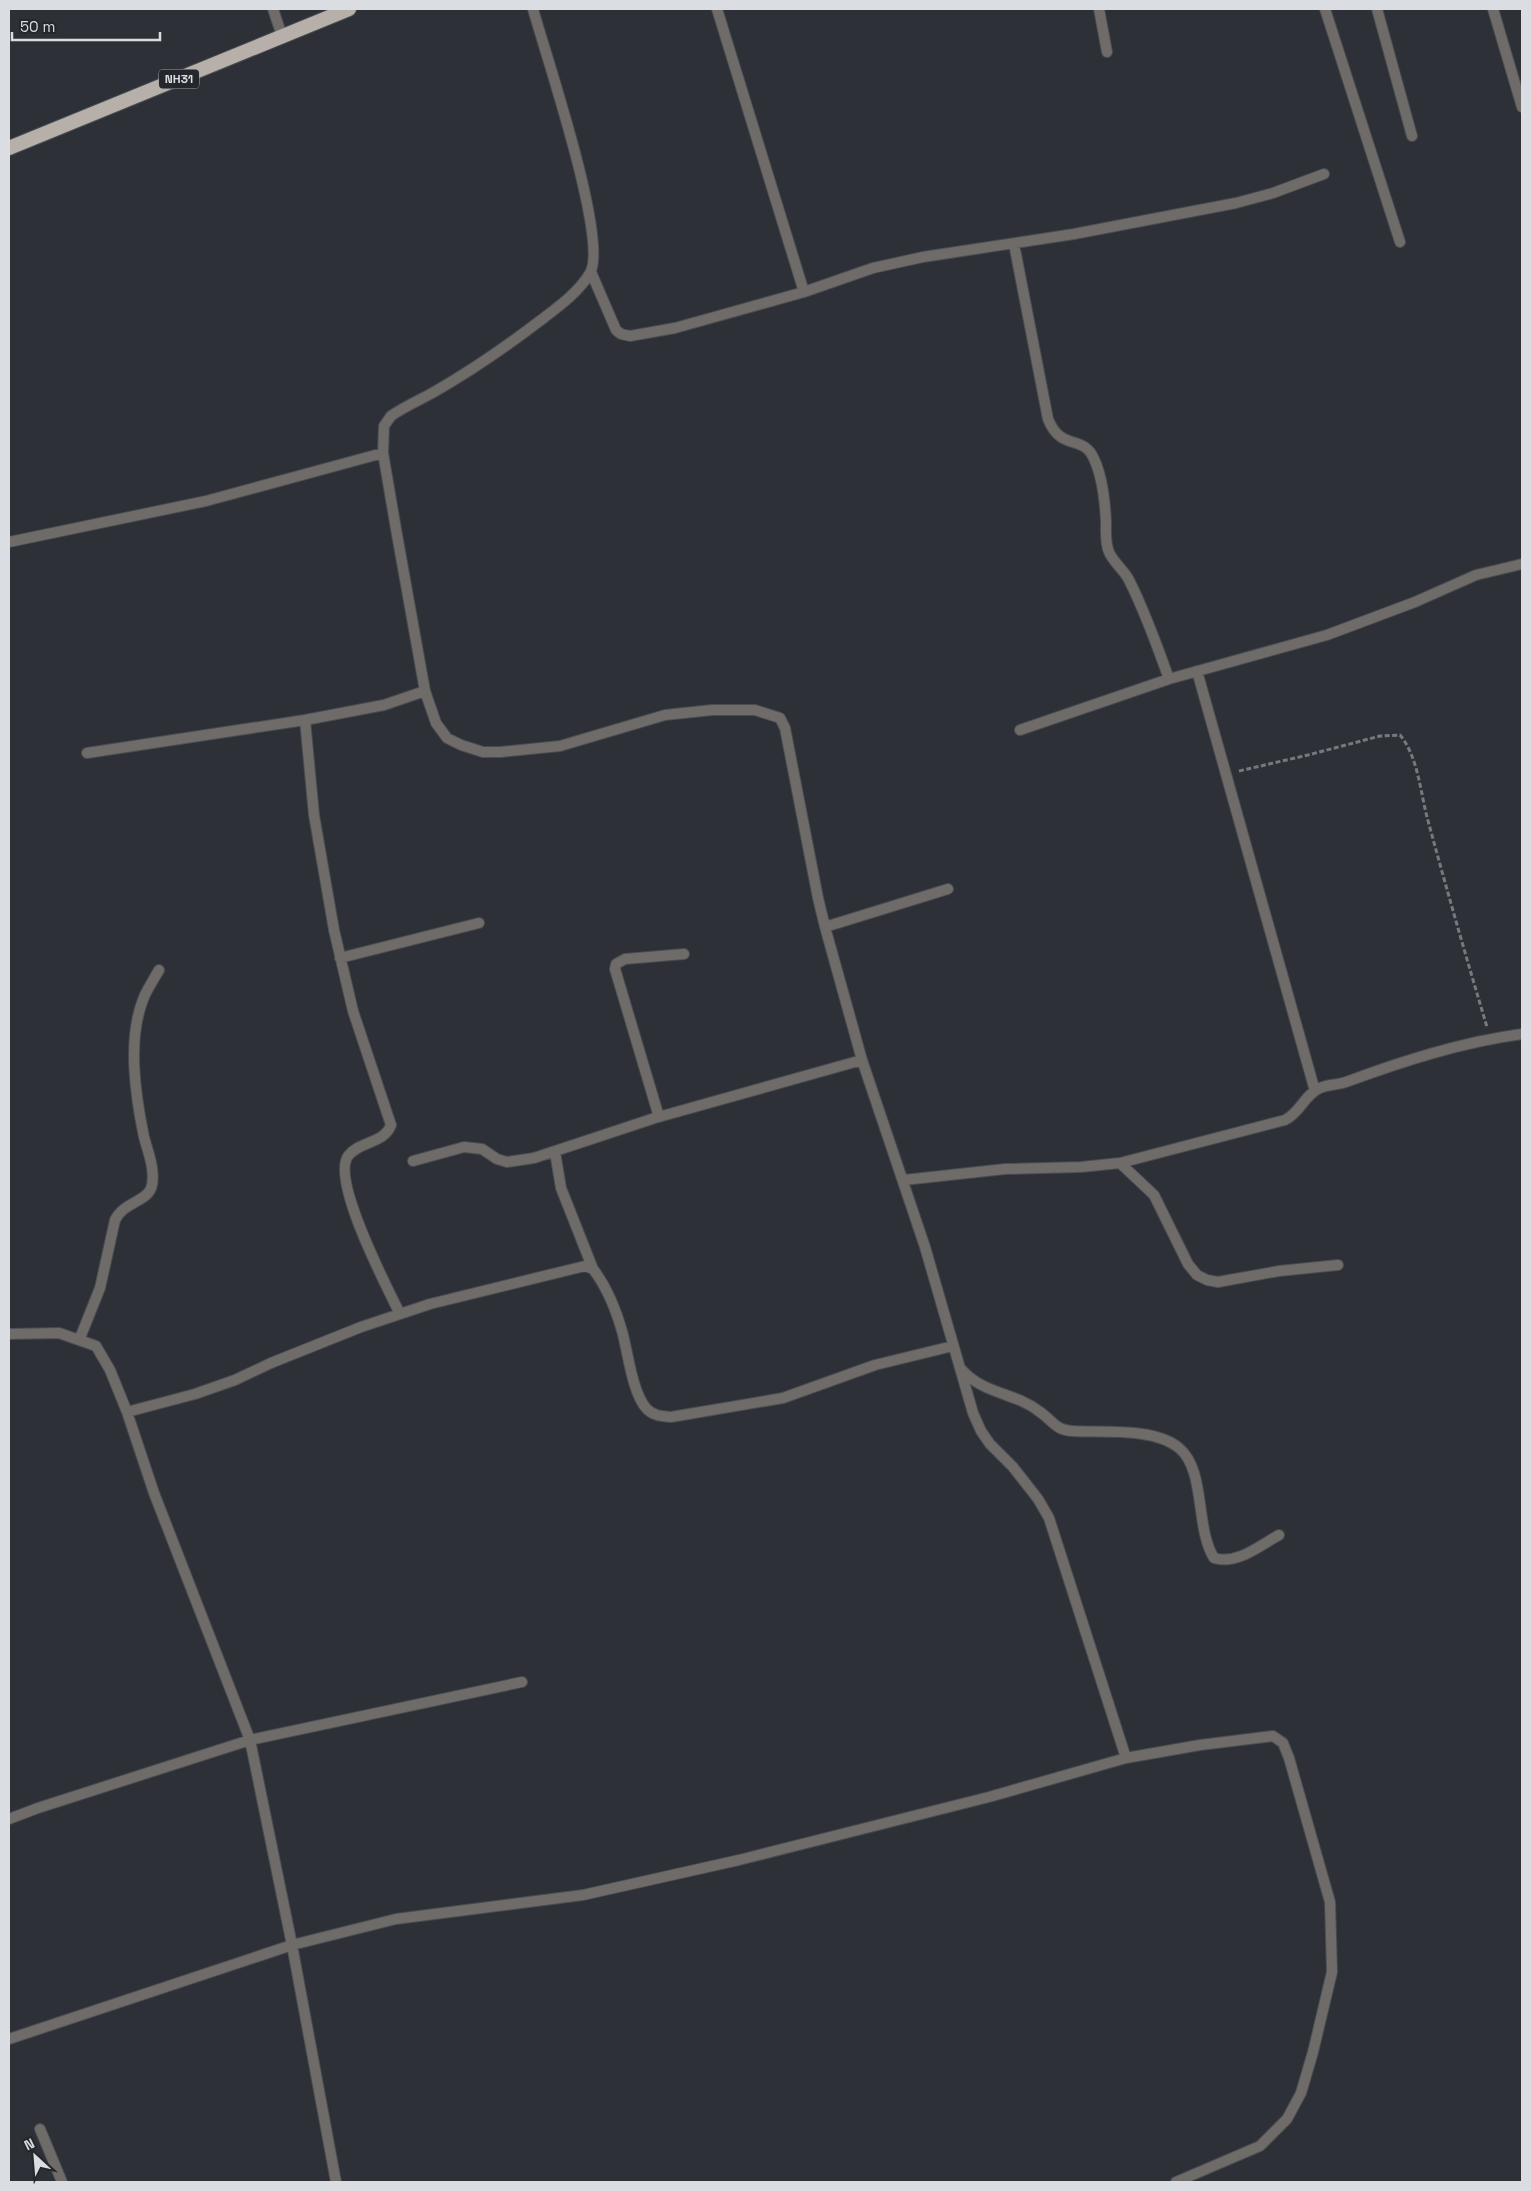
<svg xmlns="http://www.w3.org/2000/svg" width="1531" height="2191" viewBox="0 0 1531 2191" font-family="'Space Grotesk',sans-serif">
<rect width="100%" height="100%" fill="#2d3137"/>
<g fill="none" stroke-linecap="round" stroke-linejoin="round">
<defs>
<path id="service" d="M273,9l9,27"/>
<path id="minor" d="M533,9c12,44 76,232 57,264 -11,19 -32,34 -49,47 -34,26 -70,51 -107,72 -14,8 -29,14 -43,24l-7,10 -1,27 13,76 29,162 11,32 11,15 14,7 22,7h18l59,-6 105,-31 47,-5h43l25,8 5,10 33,170 7,29 37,133 63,187 48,166 8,18 9,13 23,23 25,32 11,19 77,240
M717,9l87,283
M1099,9l8,43
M1325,9l75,233
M1377,9l35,127
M1493,9l29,98
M1014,244l34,175c13,33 36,15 46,40 9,19 11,42 12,63 0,10 -1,21 3,30 4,10 15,18 20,28 16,32 28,65 40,99
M591,272l25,58 5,4 9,2 45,-8 129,-36 69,-24 50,-11 151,-23 162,-31 37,-10 51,-19
M9,542l197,-41 177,-48
M1197,671l118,420
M305,720l9,95 20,115 19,81 38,114c-7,19 -32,16 -43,31 -17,25 39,131 52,158
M1020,730l149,-51 158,-44 88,-33 61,-27 46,-11
M87,753l218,-33 79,-15 41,-14
M825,927l123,-38
M340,958l139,-35
M659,1117l-44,-148 1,-5 9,-5 59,-5
M555,1152l6,36 32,81
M413,1161l51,-14 18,2 15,10 10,3 27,-4 121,-40 207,-58
M1120,1163l34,32 34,69 9,11 10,5 11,2 61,-11 59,-6
M904,1180l101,-11 76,-2 39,-4 165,-43c16,-8 19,-25 35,-32 8,-4 18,-3 26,-6 57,-21 116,-40 176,-48
M9,1334l50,-1 37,13 14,24 17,42 27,81 96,247 42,205 44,237
M80,1338l20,-50 15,-68c9,-19 34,-18 37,-35 3,-16 -4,-33 -8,-48 -9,-43 -17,-99 0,-140 4,-9 10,-18 15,-27
M961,1369c23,26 54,23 79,43 12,8 15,18 32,19 29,2 82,-4 107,17 27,22 16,80 35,110 23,7 45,-12 65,-23
M127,1412l68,-18 40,-14 36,-17 90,-36 69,-23 155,-38 8,3c13,17 23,41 29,62 6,21 10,61 24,77 7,8 15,8 25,9l112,-19 92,-33 78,-19
M9,1819l29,-11 212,-68 272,-58
M9,2039l283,-94 104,-26 187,-24 156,-35 250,-63 137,-39 74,-13 73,-9 10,7 6,15 41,144 2,70 -19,80 -12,41 -14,26 -27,27 -84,36
M40,2129l22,53"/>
<path id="trunk" d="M9,148l340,-139"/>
</defs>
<use href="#service" stroke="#494d52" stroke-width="12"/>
<use href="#minor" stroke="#494d52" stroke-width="12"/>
<use href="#trunk" stroke="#494d52" stroke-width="16"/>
<path stroke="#767a7f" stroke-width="3" stroke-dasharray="5 2.5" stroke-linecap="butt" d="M1239,771l69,-16 72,-19 20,-1c18,22 20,55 27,82 19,70 39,140 60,210"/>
<use href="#service" stroke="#6f6b69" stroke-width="10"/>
<use href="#minor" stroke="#6f6b69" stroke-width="10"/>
<use href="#trunk" stroke="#b7b0aa" stroke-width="14"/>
</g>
<g text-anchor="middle" stroke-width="5" stroke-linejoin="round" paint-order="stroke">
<rect fill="#24282d" stroke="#a3a7ab" stroke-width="1" x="159" y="69.5" width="40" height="19" rx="4"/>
<g font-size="12" font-weight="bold" fill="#dadde1">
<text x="179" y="83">NH31</text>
</g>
</g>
<rect width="1531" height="2191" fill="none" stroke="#dadde1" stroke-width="20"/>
<g transform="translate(35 2156) rotate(334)" stroke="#24282d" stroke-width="4" paint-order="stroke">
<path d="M0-4L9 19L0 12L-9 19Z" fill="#dadde1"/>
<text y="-8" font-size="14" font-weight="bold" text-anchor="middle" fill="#dadde1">N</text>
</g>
<path d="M12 32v8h148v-8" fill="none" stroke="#dadde1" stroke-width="2.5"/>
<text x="20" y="32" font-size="15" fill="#dadde1" stroke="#24282d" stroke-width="4" paint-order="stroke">50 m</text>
</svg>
